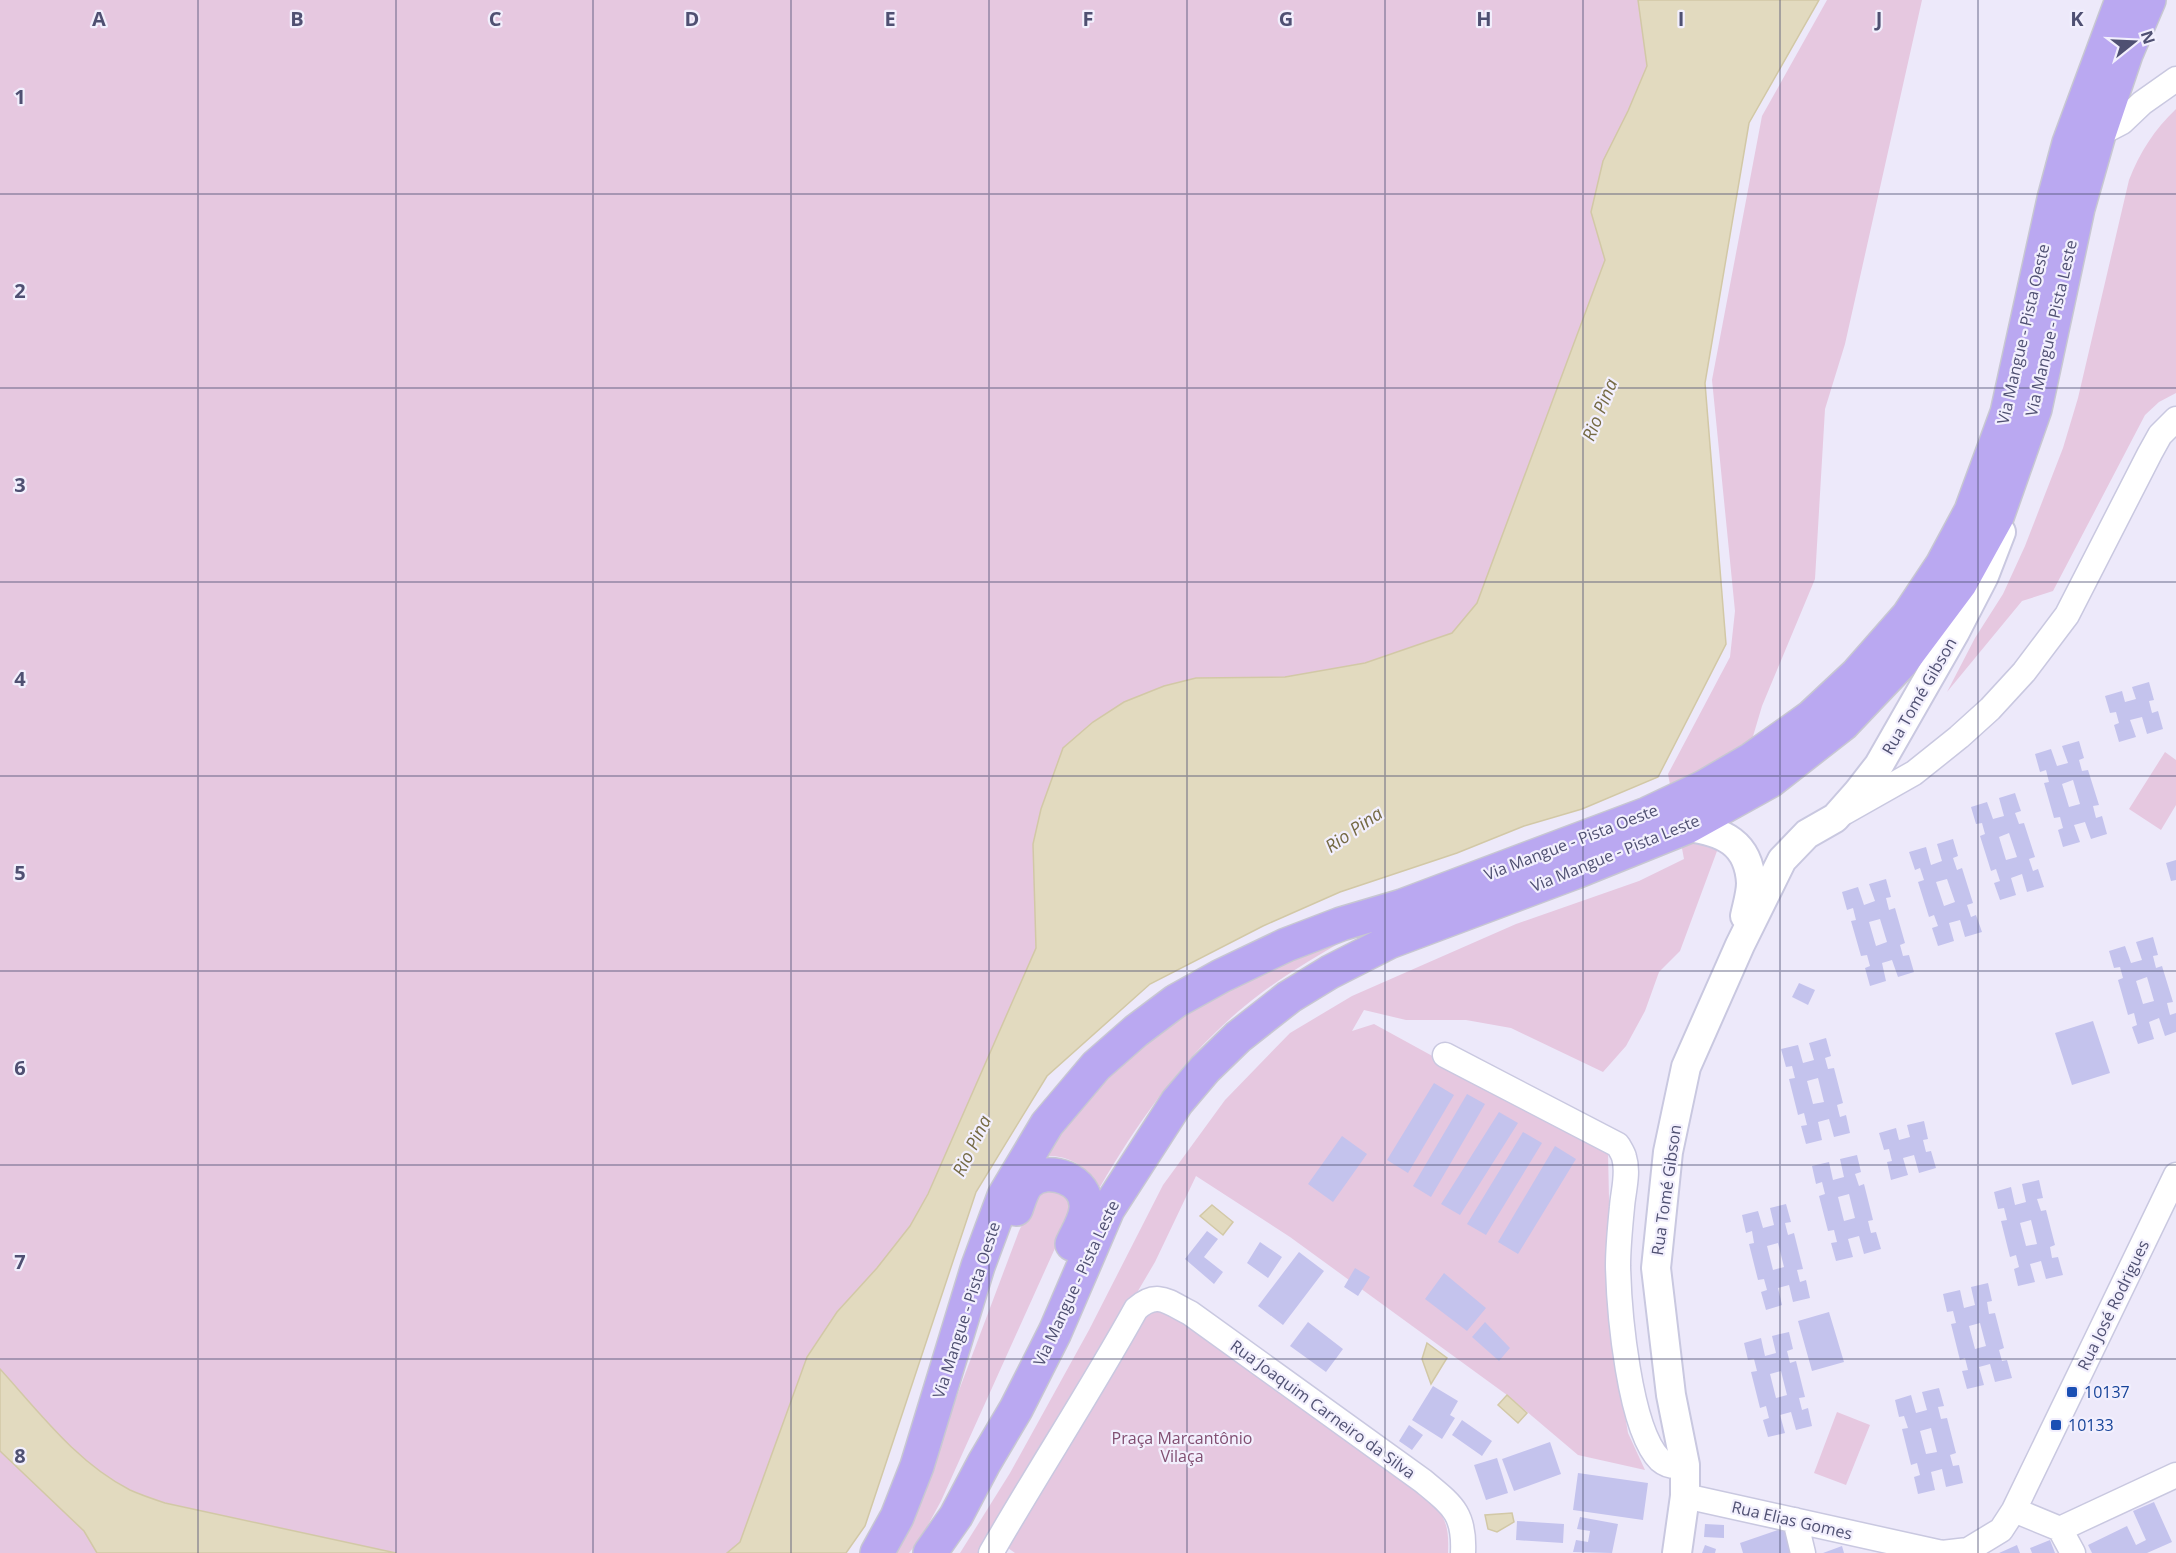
<svg xmlns="http://www.w3.org/2000/svg" width="2176" height="1553" viewBox="0 0 2176 1553" font-family="'Open Sans',sans-serif">
<rect width="100%" height="100%" fill="#ede9fa"/>
<path fill="#e6c8e0" d="M0,0h1638l9,66 -56,146 14,48 -128,343 -25,30 -87,30 -80,14 -89,1 -32,8 -40,16 -31,20 -30,26 -22,61 -8,35 3,104 -108,246 -18,32 -33,42 -40,44 -97,231 -13,10h-331l-231,-50c-12,-4 -24,-8 -35,-13 -53,-27 -91,-78 -130,-121z
M1827,0h95l-77,344 -20,65 -10,170 -53,127 -35,118 -47,127 -21,21 -14,39 -19,35 -23,26 -92,-44 -45,-8h-60l-42,-10 -12,21 22,-7 234,128 4,187 16,94 17,37 -67,-15 -71,-60 -217,-158 -94,-61 -41,86 -171,291h-24l50,-80 79,-143 74,-145 62,-85 65,-67 62,-37 164,-72 123,-43 45,-22 -16,-85 62,-117 5,-46 -23,-231 50,-264z
M2176,109v284l-17,9 -14,13 -92,176 -31,10 -75,91 28,-54 28,-44 22,-48 38,-98 15,-50 51,-218c11,-28 25,-50 47,-71z
M2165,752l11,8v45l-15,25 -32,-21z
M1353,935c-32,19 -64,37 -93,59 -68,51 -118,121 -160,193 -15,-22 -32,-33 -59,-31l46,-62 88,-76 105,-54z
M1048,1188l21,10 1,17 -129,286 -20,37 -12,15h-13l39,-99 84,-223 16,-34z
M1163,1305l271,198c13,18 15,27 14,50h-433l-7,-5 -4,-8 137,-226z
M1837,1412l33,13 -24,60 -32,-12z
M0,1451l84,80 13,22h-97z"/>
<path fill="#e2dabf" stroke="#d2c8a6" stroke-width="1.5" d="M1638,0h181l-70,123 -44,260 21,261 -68,133 -76,32 -58,17 -67,27 -117,39 -77,34 -113,58 -103,92 -71,116 -111,334 -19,27h-119l13,-11 67,-185 30,-45 40,-44 33,-42 18,-32 108,-246 -3,-104 8,-35 22,-61 30,-26 31,-20 40,-16 32,-8 89,-1 80,-14 87,-30 25,-30 128,-343 -14,-48 12,-51 25,-50 19,-45z
M1212,1205l21,17 -10,13 -23,-19z
M1427,1343l20,15 -16,26 -9,-25z
M0,1369c39,43 77,94 130,121 11,5 23,9 35,13l231,50h-299l-13,-22 -84,-80z
M1507,1395l20,18 -9,10 -20,-18z
M1512,1513l2,9 -17,10 -9,-3 -3,-14z"/>
<path fill="#c4c3ed" fill-rule="evenodd" d="M2149,682l5,18 -5,1 3,12 6,-2 5,18 -16,5 -5,-17 -12,3 6,17 -17,5 -5,-17 5,-2 -3,-11 -6,1 -5,-17 17,-5 3,11 11,-3 -4,-12z
M2079,741l5,17 -5,2 3,11 6,-1 11,35 -6,1 3,12 6,-2 5,18 -16,5 -6,-17 -11,3 6,17 -17,5 -5,-17 5,-2 -3,-11 -6,1 -10,-35 5,-1 -3,-12 -6,2 -5,-18 16,-5 6,17 11,-3 -6,-17zM2073,780l7,24 -11,3 -7,-23z
M2015,793l6,18 -6,2 4,11 5,-1 11,34 -6,2 4,12 5,-2 6,18 -17,5 -5,-18 -11,4 5,17 -16,5 -6,-17 6,-2 -4,-12 -5,2 -11,-35 5,-2 -3,-11 -6,1 -5,-17 16,-5 6,17 11,-3 -5,-18zM2009,833l8,24 -11,3 -7,-23z
M1953,839l5,17 -5,2 4,12 5,-2 11,35 -6,2 4,12 5,-2 6,17 -17,5 -5,-17 -11,3 5,18 -16,5 -6,-18 6,-2 -4,-11 -5,2 -11,-35 6,-2 -4,-12 -5,2 -6,-18 17,-5 5,18 11,-4 -5,-17zM1947,879l8,23 -11,4 -8,-24z
M2176,860v20l-5,1 -5,-18z
M1886,879l5,18 -5,1 3,12 6,-2 10,35 -5,2 3,11 6,-1 5,17 -16,5 -6,-17 -10,3 4,18 -16,5 -5,-18 5,-2 -3,-11 -6,1 -10,-35 5,-1 -3,-12 -6,2 -5,-18 16,-5 6,18 11,-4 -6,-17zM1880,919l7,23 -11,4 -7,-24z
M2153,937l5,18 -5,1 3,12 6,-2 11,36 -6,1 3,12 6,-2v19l-11,4 -6,-18 -10,4 5,17 -16,5 -6,-17 5,-2 -3,-12 -6,2 -10,-35 5,-2 -3,-11 -6,1 -5,-17 16,-5 6,17 11,-3 -6,-18zM2147,977l7,24 -11,3 -7,-23z
M1799,983l16,7 -7,15 -16,-8z
M2093,1021l17,52 -38,12 -17,-52z
M1826,1038l5,18 -6,2 3,11 6,-1 9,35 -6,2 3,12 6,-2 4,18 -16,4 -5,-18 -11,3 4,18 -16,4 -5,-18 6,-1 -3,-12 -6,2 -9,-36 6,-1 -3,-12 -6,1 -5,-18 17,-4 5,18 11,-3 -5,-17zM1818,1078l6,24 -11,2 -6,-23z
M1434,1083l20,12 -46,78 -21,-13z
M1467,1094l18,10 -54,93 -18,-11z
M1499,1112l19,11 -58,92 -19,-11z
M1924,1121l4,18 -5,1 3,12 5,-1 5,17 -17,5 -5,-18 -11,3 5,17 -17,5 -4,-18 5,-1 -3,-12 -5,1 -5,-17 17,-5 3,12 11,-3 -3,-12z
M1523,1132l19,11 -56,92 -19,-11z
M1342,1136l25,18 -34,48 -25,-18z
M1555,1146l21,13 -58,95 -20,-12z
M1857,1155l4,17 -6,2 4,12 5,-2 9,36 -5,1 3,12 5,-1 5,17 -17,5 -5,-18 -11,3 5,18 -17,4 -5,-18 6,-1 -3,-12 -6,1 -9,-35 6,-2 -3,-12 -6,2 -4,-18 17,-4 4,18 11,-3 -4,-18zM1849,1194l6,24 -11,3 -6,-24z
M2039,1180l4,18 -6,1 4,12 5,-1 9,35 -5,2 2,11 6,-1 5,18 -17,4 -5,-18 -11,3 5,18 -17,4 -4,-17 5,-2 -3,-12 -6,2 -9,-36 6,-1 -3,-12 -6,1 -4,-17 17,-5 4,18 11,-3 -4,-18zM2031,1220l6,24 -11,2 -6,-23z
M1786,1204l5,18 -6,1 3,12 6,-2 9,36 -6,1 3,12 6,-2 4,18 -17,4 -4,-17 -11,3 4,17 -16,5 -5,-18 6,-2 -3,-11 -6,1 -9,-36 5,-1 -2,-12 -6,2 -4,-18 16,-4 5,17 11,-3 -4,-17zM1778,1243l6,24 -11,3 -6,-24z
M1207,1231l11,8 -14,18 19,15 -9,12 -29,-25z
M1260,1242l22,15 -14,21 -21,-15z
M1299,1252l25,19 -41,54 -25,-19z
M1355,1268l15,9 -12,19 -14,-9z
M1444,1273l42,35 -19,23 -42,-32z
M1988,1283l4,18 -5,1 2,12 6,-1 9,35 -5,2 3,11 5,-1 5,18 -17,4 -5,-18 -11,3 5,18 -17,4 -5,-18 6,-1 -3,-12 -5,2 -9,-36 5,-1 -3,-12 -6,1 -4,-18 17,-4 4,18 11,-3 -4,-18zM1980,1323l6,23 -11,3 -6,-23z
M1829,1312l15,50 -32,9 -14,-50z
M1308,1322l35,27 -17,23 -36,-26z
M1485,1322l25,26 -11,13 -27,-24z
M1789,1332l4,17 -6,2 3,12 6,-2 9,36 -6,1 3,12 6,-2 4,18 -16,4 -5,-18 -11,3 5,18 -17,4 -5,-17 6,-2 -3,-12 -6,2 -9,-36 6,-1 -3,-12 -6,1 -4,-17 17,-5 4,18 11,-3 -4,-17zM1781,1371l6,24 -11,3 -6,-24z
M1433,1386l25,15 -8,14 5,3 -13,21 -30,-19z
M1939,1388l5,18 -6,1 3,12 6,-1 9,35 -6,2 3,11 6,-1 4,18 -17,4 -4,-18 -11,3 4,18 -17,4 -4,-17 6,-2 -3,-12 -6,2 -9,-36 6,-1 -4,-12 -5,1 -4,-17 16,-5 5,18 11,-3 -5,-18zM1931,1428l6,24 -11,2 -6,-23z
M1462,1420l30,21 -10,15 -30,-21z
M1409,1425l14,10 -11,15 -13,-9z
M1550,1442l11,32 -47,17 -12,-32z
M1497,1458l11,35 -22,7 -12,-35z
M1578,1473l70,10 -5,37 -70,-10z
M2154,1502l18,40 -25,11h-55l-4,-8 39,-19 9,19 10,-5 -13,-29z
M1580,1517l38,7 -6,29 -39,-1 3,-12 12,2 2,-11 -13,-2z
M1517,1521l47,3 -1,19 -47,-3z
M1705,1524l19,1v13l-20,-1z
M1784,1528l8,25h-49l-3,-10z
M2050,1540l5,13h-23l-2,-5z
M1705,1545l11,4 -1,4h-13z
M2017,1545l3,8h-21z
M1842,1546l2,7h-21z"/>
<g fill="none" stroke-linecap="round" stroke-linejoin="round">
<defs>
<path id="minor" d="M2099,134l23,-12 20,-19 34,-24
M1845,812l69,-39 45,-36 31,-28 34,-37 43,-57 83,-162 10,-18 16,-16
M1445,1055l173,90c2,4 5,8 6,12 5,16 -1,35 -2,50 -2,20 -4,40 -4,59 1,45 11,163 42,194 8,7 16,7 25,5
M1685,1496l257,57 26,-3 33,-20 13,-20 162,-335
M2014,1510l46,19 13,24
M1795,1520l8,33
M2060,1529l116,-54
M991,1553c47,-82 99,-161 145,-244 21,-19 32,-7 54,4l233,168c29,24 42,32 40,72"/>
<path id="tertiary" d="M1687,827c36,4 62,16 64,56 0,11 -4,23 -6,33
M1677,1553l8,-57v-31l-14,-70 -15,-127 12,-116 18,-85 54,-122 42,-85 25,-26 28,-16 23,-26 21,-27 76,-133 29,-56 17,-44"/>
<path id="primary" d="M1016,1209c3,-8 6,-20 12,-26 20,-19 61,-3 58,26 -1,12 -9,24 -14,35
M877,1553l20,-36 20,-51 61,-200 26,-70 43,-72 49,-58 40,-35 40,-30 45,-25 65,-31 55,-21 61,-18 245,-92 57,-27 48,-28 59,-42 46,-43 51,-58 34,-51 29,-54 36,-98 47,-214 15,-56 53,-143
M930,1553l26,-37 28,-53 32,-54 39,-77 53,-123 69,-107 28,-33 33,-32 51,-40 41,-25 59,-30 184,-69 114,-46 83,-46 73,-57 58,-61 59,-79 37,-67 38,-108 43,-201 21,-74 27,-80 23,-54"/>
</defs>
<use href="#minor" stroke="#c9c8e0" stroke-width="27"/>
<use href="#tertiary" stroke="#c9c8e0" stroke-width="32"/>
<use href="#primary" stroke="#c7c7d2" stroke-width="36"/>
<use href="#minor" stroke="#fff" stroke-width="24"/>
<use href="#tertiary" stroke="#fff" stroke-width="28"/>
<use href="#primary" stroke="#baa8f1" stroke-width="33"/>
</g>
<path fill="none" stroke="#4f5072" stroke-width="1.5" stroke-opacity="0.55" d="M198,0v1553M396,0v1553M593,0v1553M791,0v1553M989,0v1553M1187,0v1553M1385,0v1553M1583,0v1553M1780,0v1553M1978,0v1553M0,194h2176M0,388h2176M0,582h2176M0,776h2176M0,971h2176M0,1165h2176M0,1359h2176"/>
<g fill="#1a4fb4" stroke="#f2effd" stroke-width="2">
<rect x="2066" y="1386" width="12" height="12" rx="3"/>
<rect x="2050" y="1419" width="12" height="12" rx="3"/>
</g>
<g text-anchor="middle" stroke-width="4.5" stroke-linejoin="round" paint-order="stroke">
<g font-size="16" fill="#4f5072" stroke="#f2effd">
<text transform="translate(2051 328) rotate(-77)" y="6">Via Mangue - Pista Leste</text>
<text transform="translate(2023 334) rotate(-77)" y="6">Via Mangue - Pista Oeste</text>
<text transform="translate(1919 696) rotate(-60)" y="6">Rua Tomé Gibson</text>
<text transform="translate(1571 842) rotate(-21)" y="6">Via Mangue - Pista Oeste</text>
<text transform="translate(1615 853) rotate(-22)" y="6">Via Mangue - Pista Leste</text>
<text transform="translate(1666 1190) rotate(-82)" y="6">Rua Tomé Gibson</text>
<text transform="translate(1076 1283) rotate(-65)" y="6">Via Mangue - Pista Leste</text>
<text transform="translate(2113 1305) rotate(-64)" y="6">Rua José Rodrigues</text>
<text transform="translate(966 1310) rotate(-72)" y="6">Via Mangue - Pista Oeste</text>
<text transform="translate(1323 1409) rotate(36)" y="6">Rua Joaquim Carneiro da Silva</text>
<text transform="translate(1792 1520) rotate(13)" y="6">Rua Elias Gomes</text>
</g>
<g font-size="16" fill="#164399" stroke="#f2effd" text-anchor="start">
<text x="2084" y="1398">10137</text>
<text x="2068" y="1431">10133</text>
</g>
<g font-size="16" fill="#814e71" stroke="#f2effd">
<text x="1182" y="1444">Praça Marcantônio<tspan x="1182" dy="18">Vilaça</tspan></text>
</g>
<g font-size="18" font-style="italic" fill="#756a44" stroke="#f2effd">
<text transform="translate(1600 410) rotate(-68)" y="6">Rio Pina</text>
<text transform="translate(1354 830) rotate(-35)" y="6">Rio Pina</text>
<text transform="translate(972 1146) rotate(-64)" y="6">Rio Pina</text>
</g>
</g>
<g font-size="20" text-anchor="middle" font-weight="bold" fill="#4f5072" stroke="#f2effd" stroke-width="4.5" stroke-linejoin="round" paint-order="stroke">
<text x="99" y="26">A</text>
<text x="297" y="26">B</text>
<text x="495" y="26">C</text>
<text x="692" y="26">D</text>
<text x="890" y="26">E</text>
<text x="1088" y="26">F</text>
<text x="1286" y="26">G</text>
<text x="1484" y="26">H</text>
<text x="1681" y="26">I</text>
<text x="1879" y="26">J</text>
<text x="2077" y="26">K</text>
<text x="20" y="104">1</text>
<text x="20" y="298">2</text>
<text x="20" y="492">3</text>
<text x="20" y="686">4</text>
<text x="20" y="880">5</text>
<text x="20" y="1075">6</text>
<text x="20" y="1269">7</text>
<text x="20" y="1463">8</text>
</g>
<g transform="translate(2134 42) rotate(72)" stroke="#f2effd" stroke-width="4.5" paint-order="stroke">
<path d="M0-4.5L10 22L0 15L-10 22Z" fill="#4f5072"/>
<text y="-9" font-size="16" font-weight="bold" text-anchor="middle" fill="#4f5072">N</text>
</g>
</svg>
